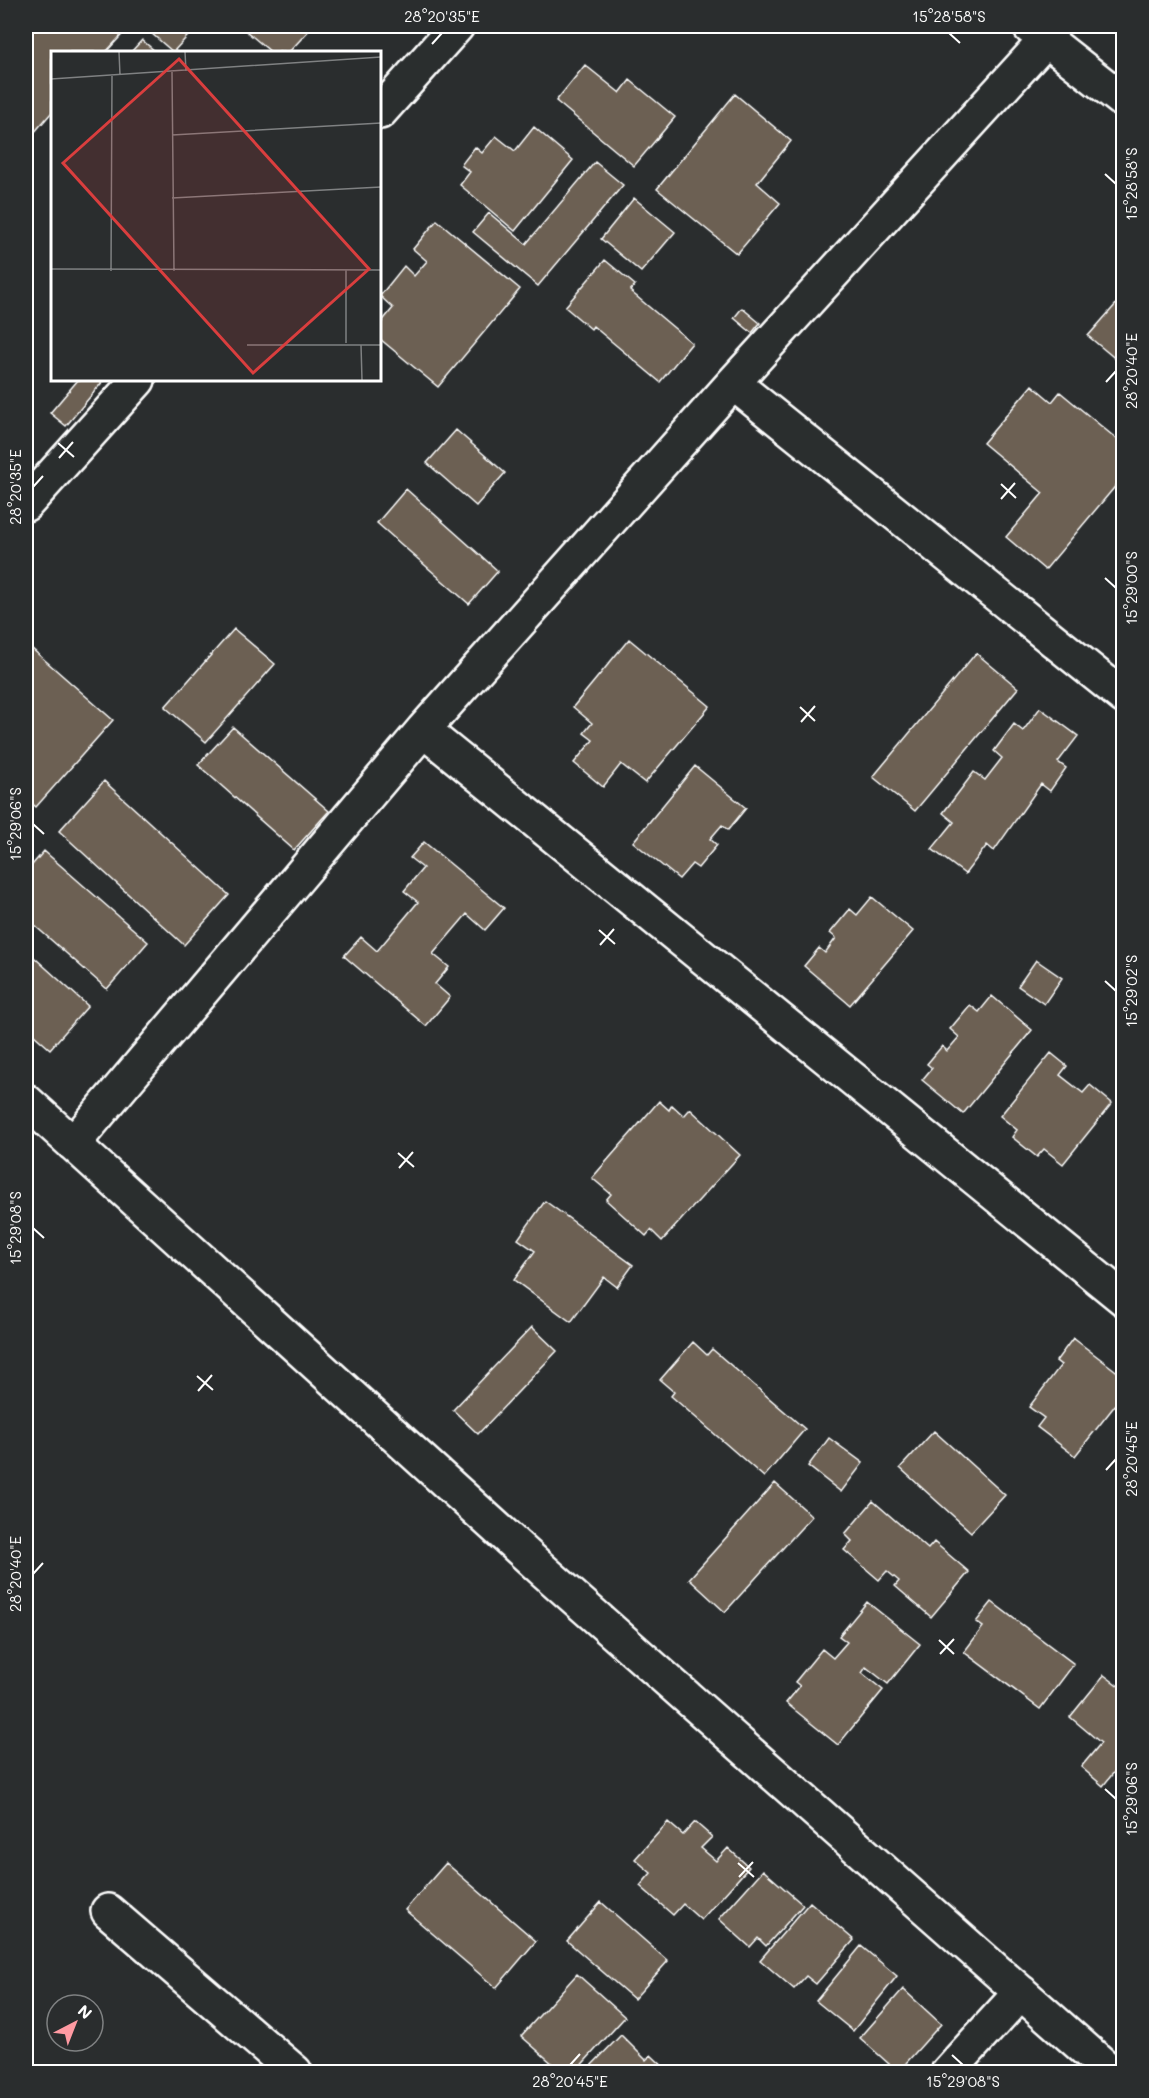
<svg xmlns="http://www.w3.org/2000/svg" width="1149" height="2098" viewBox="0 0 1149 2098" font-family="Mali,sans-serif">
<rect width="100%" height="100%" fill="#2a2d2e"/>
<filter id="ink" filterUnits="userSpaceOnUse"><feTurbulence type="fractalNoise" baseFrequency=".0167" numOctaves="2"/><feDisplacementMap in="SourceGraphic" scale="12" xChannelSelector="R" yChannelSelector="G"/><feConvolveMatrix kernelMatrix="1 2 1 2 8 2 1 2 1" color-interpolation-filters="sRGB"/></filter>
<g filter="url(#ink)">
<path fill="#6c6052" stroke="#fff" stroke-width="1.5" d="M36,26h94l-24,26h-54v60l-26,30v-105z
M158,26h39l-24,26 -22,-19z
M240,26h73l-24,26h-18z
M142,40l14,12h-25z
M585,65l35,28 10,-13 45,37 -41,49 -78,-65z
M735,94l56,47 -34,42 23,20 -43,51 -80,-65z
M534,127l39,33 -58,71 -55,-46 10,-13 -9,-7 14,-18 7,6 14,-17 19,15z
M595,162l28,23 -85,101 -65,-54 16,-19 37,31z
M634,198l41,34 -34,40 -40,-33z
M437,220l83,69 -82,98 -58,-48v-15l13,-16 -13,-12 24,-30 10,10 13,-15 -14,-12z
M605,260l30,25 -5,6 62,52 -32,39 -67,-56 -2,3 -26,-22z
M1117,303l7,6v57l-36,-30z
M742,308l18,15 -8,10 -18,-15z
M78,380h26l-38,46 -16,-13z
M1032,385l20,17 8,-10 64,53v31l-79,94 -39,-33 37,-44 -60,-50z
M456,430l49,43 -29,33 -49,-43z
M406,489l92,82 -29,33 -92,-81z
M234,629l41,35 -69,78 -41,-35z
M629,639l81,67 -65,77 -24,-19 -18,23 -29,-24 19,-23 -9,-7 8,-10 -19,-16z
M31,648l82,72 -77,87 -10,-9v-143z
M976,653l42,35 -103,123 -42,-34z
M1040,708l38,28 -20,26 8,6 -16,23 -9,-7 -47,67 -7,-6 -22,29 -33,-25 22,-27 -11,-9 31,-41 11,8 17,-22 -8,-7 20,-27 9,7z
M233,727l96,84 -35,39 -96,-85z
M695,766l51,42 -18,22 -6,-5 -12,14 7,6 -19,23 -6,-4 -13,15 -46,-37z
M104,781l125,114 -45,50 -125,-114z
M424,842l80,66 -19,22 -18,-16 -34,40 16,13 -14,17 15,13 -24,29 -82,-70 17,-19 16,14 41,-49 -14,-11 19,-23 -13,-10z
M44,851l104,91 -41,47 -81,-71v-46z
M872,897l41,34 -63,74 -46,-39 15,-18 6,5 11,-15 -6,-5 20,-24 7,6z
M26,950l62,56 -38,43 -24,-21z
M1036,960l26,18 -18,26 -26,-18z
M992,996l40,34 -69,84 -41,-34 10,-12 -5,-4 15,-18 5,5 12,-14 -9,-8 20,-24 9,7z
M1051,1053l16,13 -7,9 23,18 7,-8 22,18 -49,61 -19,-15 -7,8 -25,-20 5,-7 -17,-14z
M659,1101l10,9 3,-5 12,11 6,-7 50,46 -78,86 -11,-11 -5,6 -40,-36 5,-6 -19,-16z
M545,1201l88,64 -16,22 -13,-10 -33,45 -57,-42 21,-29 -17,-12z
M532,1327l25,24 -79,83 -25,-24z
M1073,1338l51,39v17l-49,62 -38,-29 7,-9 -15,-11 32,-42 -5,-4z
M693,1342l14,13 5,-6 93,80 -41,48 -93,-81 3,-4 -14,-12z
M934,1431l71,64 -34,37 -71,-64z
M829,1438l34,25 -22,29 -33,-26z
M775,1483l37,33 -87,96 -36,-33z
M873,1501l55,48 6,-7 35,30 -38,45 -36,-31 4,-5 -12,-10 -8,9 -35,-30 8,-9 -7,-7z
M867,1602l53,42 -32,40 -22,-17 -4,6 21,17 -45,55 -52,-42 14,-17 -5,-4 27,-33 11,9 14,-16 -8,-6z
M992,1602l82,62 -34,45 -76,-57 19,-25 -7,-5z
M1104,1675l20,15v81l-6,-4 -15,19 -22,-19 20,-24 -31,-26z
M668,1822l15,13 12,-13 17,15 -11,11 15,13 12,-13 21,19 -48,53 -18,-16 -10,11 -33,-29 11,-13 -16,-14z
M446,1863l90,78 -40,47 -91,-78z
M763,1870l40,35 -37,41 -8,-8 -8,9 -31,-28z
M601,1902l67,59 -34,38 -67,-58z
M810,1902l44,38 -38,44 -10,-8 -12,13 -34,-29z
M861,1946l36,30 -44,55 -37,-30z
M577,1974l48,43 -50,55h-13l-41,-36z
M903,1989l38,35 -43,48 -38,-34z
M621,2035l25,25 5,-5 18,17h-84z"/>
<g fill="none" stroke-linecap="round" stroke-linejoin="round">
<defs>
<path id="street" d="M1030,27l94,74
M380,112l77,-86
M733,383l391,314
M26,504l112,-124
M423,730l701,569
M26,1101l518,470 567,501
M73,1144l350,-414 310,-347 313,-343
M108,1911l187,161
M948,2072l73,-80"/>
</defs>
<use href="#street" stroke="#fff" stroke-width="38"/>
<use href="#street" stroke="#2a2d2e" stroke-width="33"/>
</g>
</g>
<path fill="none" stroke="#fff" stroke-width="2" d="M949,33l11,10M432,44l10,-11M1105,174l11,10M1106,382l10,-11M58,443l16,14M59,458l14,-16M1001,484l15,14M33,487l10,-11M1001,499l14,-16M1105,578l11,10M800,707l15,14M801,722l14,-16M33,824l11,10M599,930l16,14M600,945l14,-16M1105,981l11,10M398,1153l16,14M399,1168l14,-16M33,1228l11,10M197,1376l16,14M198,1391l14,-16M1106,1470l10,-11M33,1574l10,-11M939,1640l15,14M940,1654l14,-15M1105,1789l11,10M738,1863l16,14M739,1877l14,-15M952,2055l11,10M570,2065l10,-11"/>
<g transform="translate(51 51)">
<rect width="330" height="330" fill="#2a2d2e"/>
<path fill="none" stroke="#7f8182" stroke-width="1.5" d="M68,1l1,23M134,1l1,19M121,21l2,199M0,28l330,-22M121,84l209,-12M121,147l209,-11M0,218l330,1M60,220l1,-195M295,292v-73M196,294h134M310,294l1,35"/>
<path fill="#da3e3e" fill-opacity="0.15" stroke="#da3e3e" stroke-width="3" d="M128,8l190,210 -116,104 -190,-210z"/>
<rect width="330" height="330" fill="none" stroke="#fff" stroke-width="3"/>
</g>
<rect width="1149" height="2098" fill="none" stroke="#2a2d2e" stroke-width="66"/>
<g transform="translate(75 2023) rotate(42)"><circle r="28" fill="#2a2d2e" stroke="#7f8182" stroke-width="1.5"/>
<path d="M0-4.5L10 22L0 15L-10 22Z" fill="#ff9aa2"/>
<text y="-9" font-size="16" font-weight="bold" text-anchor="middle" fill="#ffffff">N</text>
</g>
<rect x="33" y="33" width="1083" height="2032" fill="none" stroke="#fff" stroke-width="2"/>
<g font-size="15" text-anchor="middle" fill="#fff">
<text x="442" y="22">28°20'35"E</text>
<text x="949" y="22">15°28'58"S</text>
<text transform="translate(1132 184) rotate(-90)" y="5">15°28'58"S</text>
<text transform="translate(1132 371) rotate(-90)" y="5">28°20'40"E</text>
<text transform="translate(16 487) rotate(-90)" y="5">28°20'35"E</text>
<text transform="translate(1132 588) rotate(-90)" y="5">15°29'00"S</text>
<text transform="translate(16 824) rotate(-90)" y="5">15°29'06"S</text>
<text transform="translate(1132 991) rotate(-90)" y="5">15°29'02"S</text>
<text transform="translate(16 1228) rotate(-90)" y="5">15°29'08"S</text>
<text transform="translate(1132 1459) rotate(-90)" y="5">28°20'45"E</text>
<text transform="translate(16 1574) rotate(-90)" y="5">28°20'40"E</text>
<text transform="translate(1132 1799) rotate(-90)" y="5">15°29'06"S</text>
<text x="570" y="2087">28°20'45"E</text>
<text x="963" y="2087">15°29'08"S</text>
</g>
</svg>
